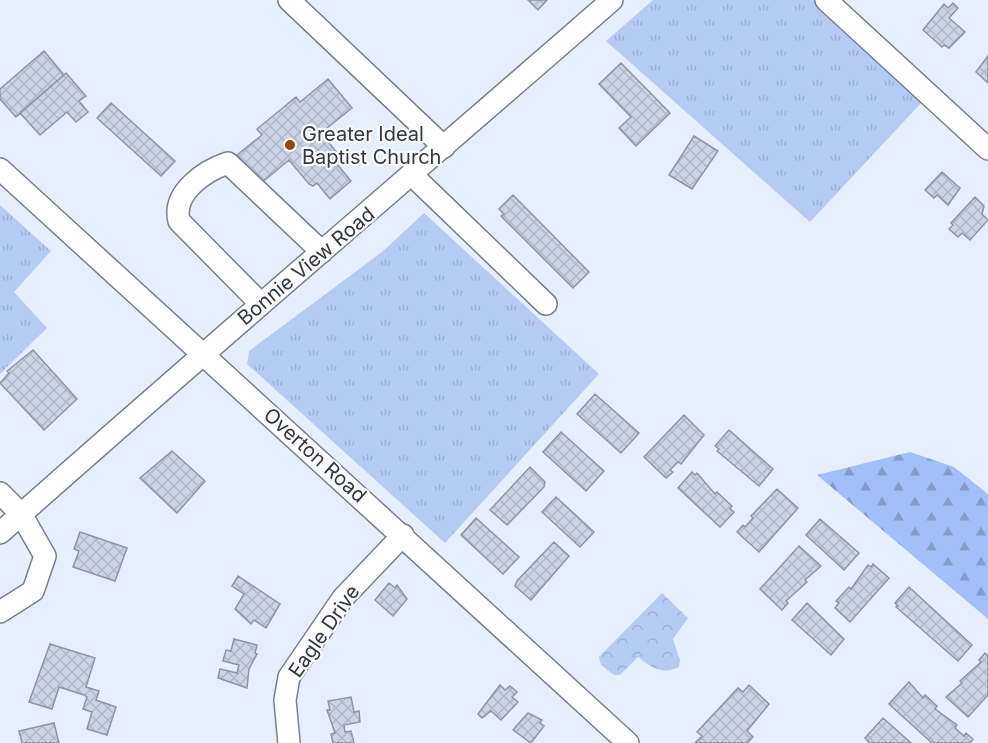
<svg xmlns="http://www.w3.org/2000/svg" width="988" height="743" viewBox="0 0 988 743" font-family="Inter,sans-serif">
<defs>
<pattern id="grass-tufts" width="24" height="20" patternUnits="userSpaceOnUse" patternTransform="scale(1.5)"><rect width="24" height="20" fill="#b5cbf6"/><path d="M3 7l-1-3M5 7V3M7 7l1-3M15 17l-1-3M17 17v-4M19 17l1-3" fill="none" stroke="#9cafd4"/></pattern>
<pattern id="forest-firs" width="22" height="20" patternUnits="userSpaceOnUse" patternTransform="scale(1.5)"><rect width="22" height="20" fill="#a1bff8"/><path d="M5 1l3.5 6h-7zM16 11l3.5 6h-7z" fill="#849cca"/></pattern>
<pattern id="park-crowns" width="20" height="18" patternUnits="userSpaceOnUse" patternTransform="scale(1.5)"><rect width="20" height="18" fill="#b5cbf6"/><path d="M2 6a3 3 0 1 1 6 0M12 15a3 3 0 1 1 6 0" fill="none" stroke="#9cafd4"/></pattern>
<pattern id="building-cross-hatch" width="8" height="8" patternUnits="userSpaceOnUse" patternTransform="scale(1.5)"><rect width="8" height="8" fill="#cbd4e6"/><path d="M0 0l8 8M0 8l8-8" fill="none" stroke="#afb7c6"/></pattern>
</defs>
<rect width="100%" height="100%" fill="#e7effe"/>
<path fill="url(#grass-tufts)" d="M653,0h161l109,101 -113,121 -204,-181z
M0,205l51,46 -37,41 33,36 -47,46z
M424,213l175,161 -154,169 -198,-179 2,-13 133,-99z"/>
<path fill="url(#forest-firs)" d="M910,452l44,15 34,27v125l-171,-144z"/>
<path fill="url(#park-crowns)" d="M662,593l26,25 -15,21 7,21 -1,7c-15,8 -28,1 -41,-10l-18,18h-6l-13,-10 -2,-8z"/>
<path fill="url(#building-cross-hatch)" stroke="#8c95a6" stroke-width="1.5" d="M528,0h19l-9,10z
M953,3l5,5 -9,10 16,14 -16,16 -5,-3 -2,2 -19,-17 21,-26 4,4z
M44,51l20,24 -48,42 -16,-18v-10z
M988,56v27l-12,-11z
M621,63l49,50 -34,33 -17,-18 12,-11 -32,-33z
M66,73l20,23 -7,5 9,11 -12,10 -9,-10 -27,23 -20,-22z
M328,79l24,29 -31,25 22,27 -6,4 14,17 -21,18 -13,-16 -4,3 -4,-2 -20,-24 -29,24 -23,-29 25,-20 -5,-6 39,-32 4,5z
M111,103l64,58 -14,15 -64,-58z
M694,136l24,15 -26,38 -23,-14z
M942,172l18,16 -12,17 -11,-10 -3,3 -9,-8z
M513,195l76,77 -16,16 -72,-72 3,-2 -5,-5z
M975,197l9,9 -2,8 6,6 -18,20 -8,-7 -4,4 -9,-8 4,-4 -2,-2z
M33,350l44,49 -33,31 -44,-47 9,-10 -2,-2z
M595,394l44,39 -18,20 -44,-39z
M684,415l20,20 -23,29 -3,-2 -8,8 3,2 -7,6 -22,-21z
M729,430l44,39 -14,17 -42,-35 2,-2 -4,-3z
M561,432l43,39 -18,20 -43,-39z
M172,451l33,30 -28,32 -37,-35z
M530,467l15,15 -1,5 -37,38 -17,-15z
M692,472l3,3 2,-2 18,21 2,-2 15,14 -2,3 4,3 -14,15 -42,-39z
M777,489l21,19 -39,44 -22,-20 6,-7 2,2 8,-9 -2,-2z
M556,497l38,35 -14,15 -38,-35z
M476,518l43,39 -16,17 -42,-39z
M820,519l39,34 -15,17 -38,-35z
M80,532l47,16 -12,33 -42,-14 6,-16 -5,-2z
M554,542l15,14 -38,44 -16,-14 2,-5z
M799,546l22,20 -16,14 2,2 -21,19 2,2 -6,7 -22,-21z
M873,564l16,14 -39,44 -15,-14 4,-5 -3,-2 13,-14 2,2 17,-24 3,2z
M238,576l42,28 -14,24 -12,-8 -3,4 -16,-15 9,-15 -12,-8z
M389,583l6,5 2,-3 10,14 -14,17 -18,-16z
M909,587l63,58 -14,16 -62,-54 2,-1 -3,-3z
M807,603l37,36 -13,16 -39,-35z
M234,639l23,6 -2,8 2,1 -8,15 -2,19 -29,-10 2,-9 17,4 2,-8 -16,-4 3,-11 5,1z
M50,644l45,14 -9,29 13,4 -3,9 20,7 -9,28 -20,-6 5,-17 -9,-3 4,-12 -3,-2 -25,-8 -7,22 -23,-7z
M985,653l3,3v39l-20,22 -22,-20 16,-14 -2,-2 21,-19 -2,-2z
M909,682l14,16 2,-3 12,11 -2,3 22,16 -2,3 9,8 2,-3 7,6 -3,4h-38l-43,-39z
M500,685l5,5 5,-4 7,6 -5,5 6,5 -17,18 -10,-9 -9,7 -4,-4z
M749,685l20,19 -22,27 6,6 -6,6h-52l7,-7 -5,-4 41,-44 5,4z
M351,697l3,15 5,-1 1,11 -16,3 1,7 6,-1 3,12h-21l-2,-9 4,-1 -8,-23h3l-2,-9z
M528,713l14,7 -2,3 4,3 -13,17 -18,-13z
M883,718l28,25h-41l-5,-5z
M54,723l5,20h-37l-3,-12z"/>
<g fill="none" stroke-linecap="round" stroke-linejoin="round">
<defs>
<path id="minor" d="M289,0l155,147
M826,0l162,149
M0,169l628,574
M412,175l134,129
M261,304l-82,-83c-7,-28 25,-50 49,-58l94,89
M0,493l21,21 24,42 -12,35 -33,21
M0,533c202,-180 408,-355 612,-533
M289,743l-4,-43 4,-23 54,-79 60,-63"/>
</defs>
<use href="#minor" stroke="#778090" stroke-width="24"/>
<use href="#minor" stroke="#fff" stroke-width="21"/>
</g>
<circle fill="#8c4a17" stroke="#fbfbfb" stroke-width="2" cx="290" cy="145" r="6"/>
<g text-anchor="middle" stroke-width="4.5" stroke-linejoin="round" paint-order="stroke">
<g font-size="20" fill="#33373e" stroke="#fbfbfb" text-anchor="start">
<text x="302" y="141">Greater Ideal<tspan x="302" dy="23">Baptist Church</tspan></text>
</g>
<g font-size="20" fill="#33373e" stroke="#fbfbfb">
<text transform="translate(306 266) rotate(-40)" y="7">Bonnie View Road</text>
<text transform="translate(315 455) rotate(42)" y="7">Overton Road</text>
<text transform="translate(324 631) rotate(-55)" y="7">Eagle Drive</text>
</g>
</g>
</svg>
